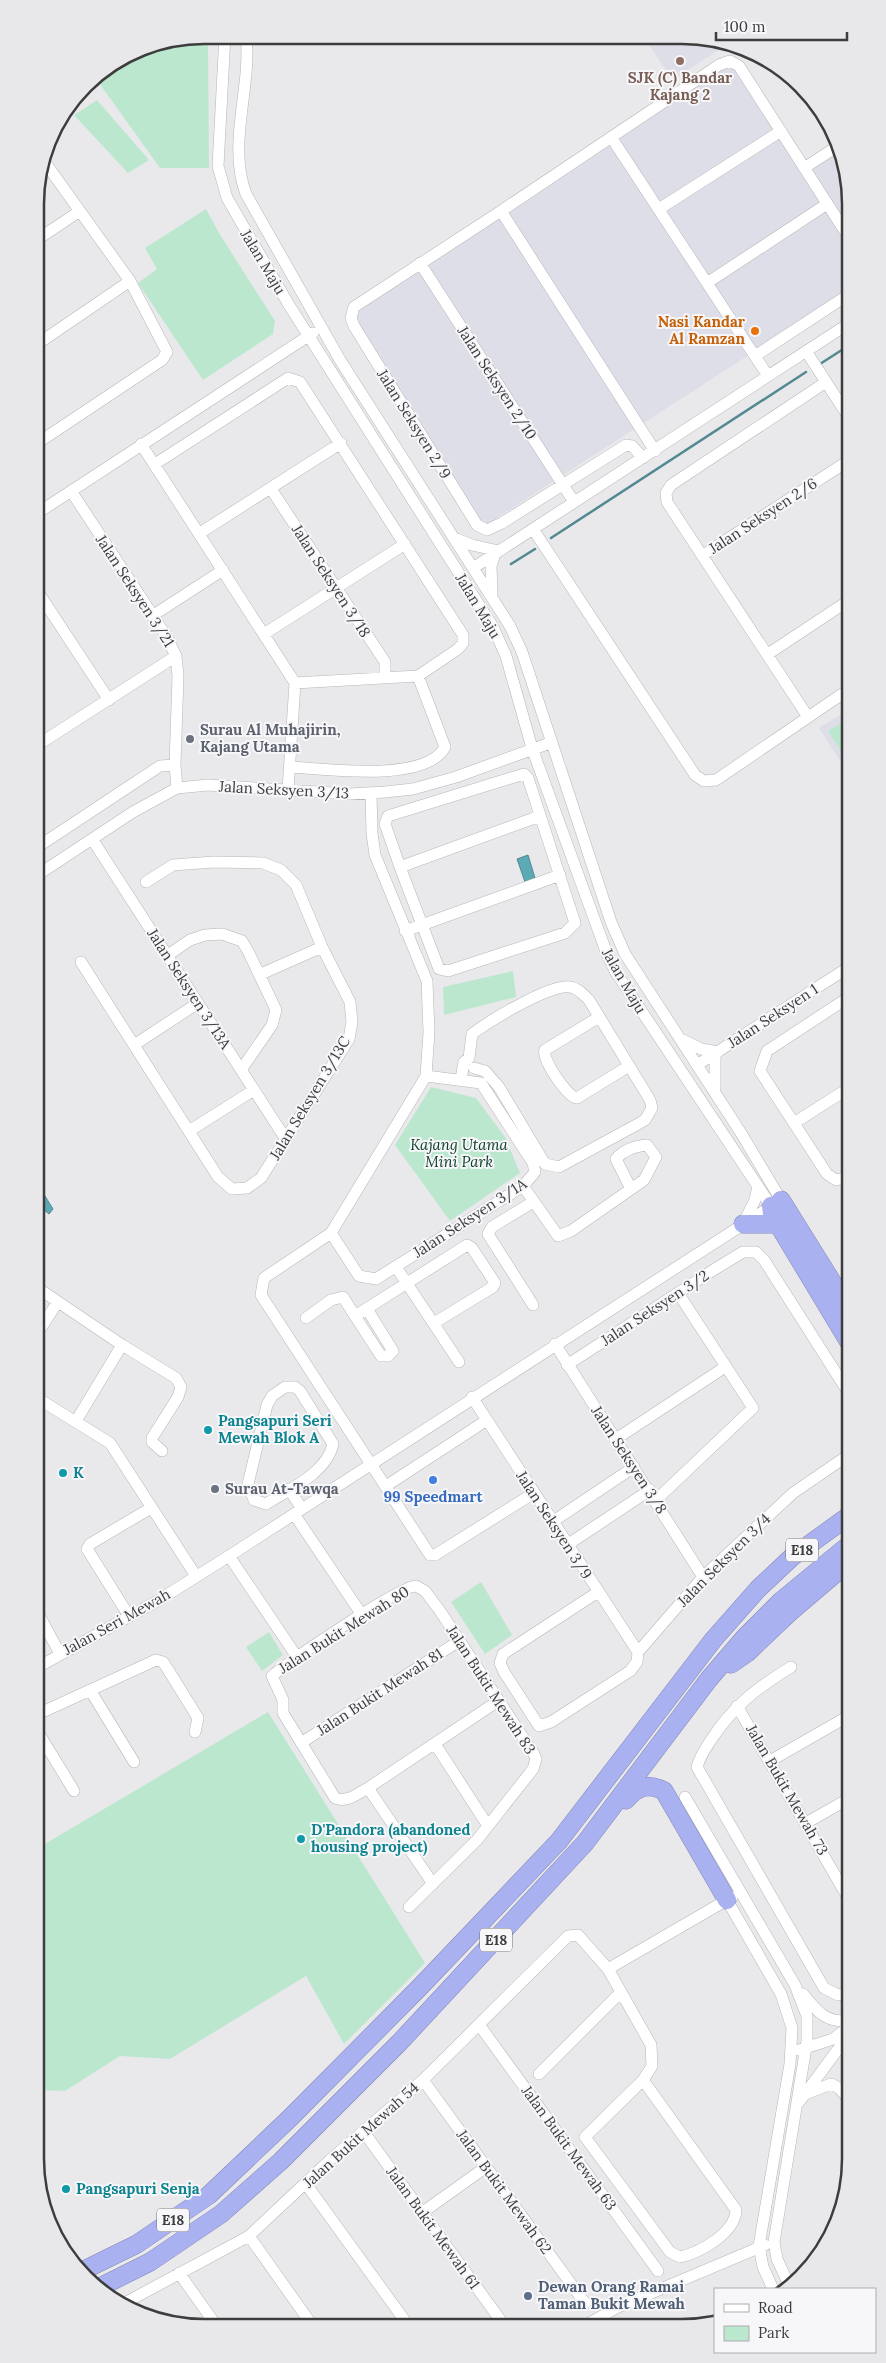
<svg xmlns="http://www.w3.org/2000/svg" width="886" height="2363" viewBox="0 0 886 2363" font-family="Lora,serif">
<rect width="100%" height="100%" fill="#e9e9ec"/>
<path fill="#dedee8" d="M644,38h72l13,5 -56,37z
M731,64l6,4 66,104 37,-23 8,21v121l-362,234 -7,-3 -123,-198v-14l363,-241z
M848,710l1,65 -30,-47z"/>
<path fill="#bce7cf" d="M208,35l1,133h-49l-66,-92 45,-28z
M97,100l52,60 -21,13 -54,-58z
M206,209l13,24 56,88 -2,13 -70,46 -65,-97 19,-14 -12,-21z
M849,718v46l-21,-33z
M513,971l3,26 -72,18 -1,-28z
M431,1087l45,11 29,39 15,36 -70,48 -55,-76z
M481,1582l31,53 -27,19 -34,-52z
M269,1632l14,23 -21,16 -16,-24z
M268,1712l157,251 -81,81 -38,-68 -136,83 -50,-3 -55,35 -27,-1v-242z"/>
<path fill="#5caab5" stroke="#538991" d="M528,855l7,23 -10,4 -8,-23z
M37,1183l16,26 -4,5 -12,-10z"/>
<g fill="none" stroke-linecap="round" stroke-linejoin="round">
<path stroke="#538991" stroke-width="2.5" d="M820,364l28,-18
M551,538l255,-166
M511,564l24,-15"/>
<defs>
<path id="minor" d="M225,35l-7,131 9,32 62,107 204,322 13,29 26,92 75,206 8,17 156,235
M611,137l157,239
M804,168l34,-22
M659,209l122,-78
M501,211l154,240
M35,241l45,-30
M420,263l154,239
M707,283l120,-79
M36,345l94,-64
M806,351l42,65
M755,356l93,-61
M36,444l126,-84 5,-8 -37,-71 -86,-120
M141,444l154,239 -7,107
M643,458l-11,-12 -6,-1 -124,78 -15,7 -10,-5 -123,-199 -3,-8 3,-11 147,-96 218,-146 11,-4 9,5 109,170
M155,464l133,-86 12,4 163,253v8l-5,6 -40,27 -123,7
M271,489l114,173v14
M71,491l94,143 11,22 2,20 -3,89 2,23
M36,514l277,-181
M533,529l162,246 9,6 12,-1 132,-90
M200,533l141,-90
M454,538l18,7 27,6
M703,555l145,-94
M473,568l375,-244
M36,589l73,111
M492,594l-1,-28 4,-12
M152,616l71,-46
M264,634l141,-90
M768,654l80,-53
M808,717l-141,-215 -1,-9 5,-8 155,-103
M36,746l140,-90
M290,767c36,2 136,16 155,-20l-27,-71
M371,794l1,39 3,22 52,126 2,51 -3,44 -95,157 -67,45 -3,17 169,260h5l99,-62
M92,839l193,299
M36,848l124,-82 15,-1
M400,867l-15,-43 3,-8 136,-42 4,4 47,145 -10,10 -117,38 -9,-2 -39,-102 140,-51
M36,876l97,-64 44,-24 31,-3 142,9 35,-2 28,-3 43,-12 94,-34
M405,931l155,-56
M168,955l22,-15 15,-5 17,-1 20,7 6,10 28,59 -4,15 -31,45
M81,962l137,215 14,12 15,-1 14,-10 88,-139 3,-17 -2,-20 -28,-55 -26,-62 -15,-15 -18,-7 -49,-1 -41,3 -27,17
M261,974l61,-27
M849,997l-82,54 -7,20 67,103 9,6 13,-3
M599,1017l-54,33c-4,8 22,47 32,48l52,-32
M683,1040l18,9 17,3
M134,1045l64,-42
M715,1054v35
M697,1065l152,-98
M461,1079l3,-17 5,-4 3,-24c17,-13 78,-50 98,-47 8,1 13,7 19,13l61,100 2,8 -7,12 -7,4 -79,43 -14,-3 -46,-77 -14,-16 -11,-3
M794,1123l55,-35
M189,1131l65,-41
M523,1186l35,50 13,-5 73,-51 12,-23 -9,-12c-11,1 -23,4 -31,14l15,30
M744,1222l11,-22 3,-14
M331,1233l28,43 17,3 147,-93 12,-14 -2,-9 -52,-80 -55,-7
M396,1267l63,95
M39,1289l83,56 54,33 5,9 -3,10 -26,41v4l10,9
M533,1305l-45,-71 4,-7 41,-25
M355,1316l26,40h7l5,-5 -26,-42
M306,1318l25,-18 12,-3 12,19 112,-71 5,3 23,35 -2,4 -59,36
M37,1334l20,-31
M555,1344l148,233
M567,1365l148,-96 28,-17h13l8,8 86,135
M285,1387h10l5,4 33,53c-6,29 -45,46 -67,60l-12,-4 -6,-16 19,-79 5,-9z
M472,1397l166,255
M37,1398l73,45 86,133
M76,1421l46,-76
M616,1439l109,-72
M386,1486l101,-66
M289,1489l13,20
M656,1500l97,-92 -75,-115
M294,1514l68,101
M552,1522l82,-55
M567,1545l83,-55
M229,1556l68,101
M598,1592l-95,62 -3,9 4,9 35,54 12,-4 79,-51 7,-9 1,-10 65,-75 90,-84 57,-39
M37,1611l23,43
M129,1616l-42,-67 3,-5 61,-36
M38,1667l121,-67 70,-44 552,-356 -40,-67 -116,-179 -14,-32 -89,-270 -12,-26 -170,-266 -94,-166c-19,-51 6,-106 0,-159
M791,1667c-34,21 -57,38 -80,73 -6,9 -11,16 -14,27l127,221 14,7 10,-3 2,-3
M90,1690l44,72
M737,1706l113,195
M38,1714l118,-54 7,2 4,6 31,50 -3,14
M38,1732l36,59
M301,1743l158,-102
M435,1744l53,82
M770,1761l75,-43
M368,1788l65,96
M685,1797l110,188 12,31v25l-33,201 3,17 13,28
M806,1823l44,-25
M727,1900l54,94 11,34 -2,36 -31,182 4,21 10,22
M409,1907l68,-67 56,-71 3,-10 -2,-5 -94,-143 -15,-20 -9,-5c-16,0 -128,76 -144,90l11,24v13l52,85c12,5 22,-4 33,-10l130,-87
M608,1969l124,-72
M803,1994c13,16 23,30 46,26
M480,2026l178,245
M799,2050l34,-11 16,-12
M539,2074l82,-82
M423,2080l162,223
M805,2094l26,-10 8,4 12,14
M799,2102l51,-69
M363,2131l141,194
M306,2184l102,141
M423,2212l63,-45
M249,2236l63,89
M179,2273l37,52
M121,2305l128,-69 81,-76 93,-80 145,-144 10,-1 30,34 43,76 1,21 -9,14 -58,57 85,115 10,5c21,-5 55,-24 56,-47l-93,-130
M586,2325l30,-17 149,-63"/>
<path id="highway" d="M781,1200l68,109
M771,1206l1,8 77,128
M743,1224h36
M731,1664l16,-11 42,-40 61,-52
M626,1800c11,-14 23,-17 38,-9l63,109
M80,2272l57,-28 72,-49 81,-77 130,-131 139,-146 154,-201 45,-51 34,-32 58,-42
M98,2288l52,-26 71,-48 60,-53 118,-118 186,-200 124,-164 35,-41 37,-37 69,-57"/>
</defs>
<use href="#minor" stroke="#b6b6b9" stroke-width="12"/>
<use href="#highway" stroke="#8388b2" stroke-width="19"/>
<use href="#minor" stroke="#fff" stroke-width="11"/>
<use href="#highway" stroke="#a9b1f1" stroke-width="18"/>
</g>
<circle fill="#8d6e63" stroke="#f7f7fa" stroke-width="2" cx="680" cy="61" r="5"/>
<circle fill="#e8710a" stroke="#f7f7fa" stroke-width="2" cx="755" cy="331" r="5"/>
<g fill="#6b7280" stroke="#f7f7fa" stroke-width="2">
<circle cx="190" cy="739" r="5"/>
<circle cx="215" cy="1489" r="5"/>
</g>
<g fill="#0f9aa8" stroke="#f7f7fa" stroke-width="2">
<circle cx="208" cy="1430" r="5"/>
<circle cx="63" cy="1473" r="5"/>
<circle cx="301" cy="1839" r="5"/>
<circle cx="66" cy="2189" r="5"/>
</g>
<circle fill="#3f7fe0" stroke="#f7f7fa" stroke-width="2" cx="433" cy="1480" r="5"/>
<circle fill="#5c6f8a" stroke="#f7f7fa" stroke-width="2" cx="528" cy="2296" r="5"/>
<g text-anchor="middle" stroke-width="4" stroke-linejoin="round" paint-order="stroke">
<g fill="#f7f7fa" stroke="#757576" stroke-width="1">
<rect x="786" y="1538.5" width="32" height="23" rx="4"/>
<rect x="480" y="1928.5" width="32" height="23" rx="4"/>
<rect x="157" y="2208.5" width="32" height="23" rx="4"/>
</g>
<g font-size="14" font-weight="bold" fill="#3d3d3e">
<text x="802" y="1555">E18</text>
<text x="496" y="1945">E18</text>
<text x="173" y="2225">E18</text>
</g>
<g font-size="15" font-weight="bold" fill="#785e54" stroke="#f7f7fa">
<text x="680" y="83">SJK (C) Bandar<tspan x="680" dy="17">Kajang 2</tspan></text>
</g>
<g font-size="15" fill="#3d3d3e" stroke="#f7f7fa">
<text transform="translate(263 262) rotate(59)" y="5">Jalan Maju</text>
<text transform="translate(497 383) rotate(57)" y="5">Jalan Seksyen 2/10</text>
<text transform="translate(414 424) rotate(58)" y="5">Jalan Seksyen 2/9</text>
<text transform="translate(763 516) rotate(-33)" y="5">Jalan Seksyen 2/6</text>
<text transform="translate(331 581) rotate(57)" y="5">Jalan Seksyen 3/18</text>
<text transform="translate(135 591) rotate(57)" y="5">Jalan Seksyen 3/21</text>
<text transform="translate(478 606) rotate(59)" y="5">Jalan Maju</text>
<text transform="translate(284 790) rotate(3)" y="5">Jalan Seksyen 3/13</text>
<text transform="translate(624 981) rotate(60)" y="5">Jalan Maju</text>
<text transform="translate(189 989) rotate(57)" y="5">Jalan Seksyen 3/13A</text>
<text transform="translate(773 1016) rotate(-33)" y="5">Jalan Seksyen 1</text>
<text transform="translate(310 1098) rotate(-59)" y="5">Jalan Seksyen 3/13C</text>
<text transform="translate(470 1218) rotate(-33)" y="5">Jalan Seksyen 3/1A</text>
<text transform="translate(655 1308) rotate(-33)" y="5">Jalan Seksyen 3/2</text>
<text transform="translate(629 1460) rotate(57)" y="5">Jalan Seksyen 3/8</text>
<text transform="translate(554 1525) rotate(57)" y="5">Jalan Seksyen 3/9</text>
<text transform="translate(724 1560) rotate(-45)" y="5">Jalan Seksyen 3/4</text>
<text transform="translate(117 1622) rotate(-29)" y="5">Jalan Seri Mewah</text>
<text transform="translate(344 1630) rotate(-32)" y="5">Jalan Bukit Mewah 80</text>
<text transform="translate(491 1690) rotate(57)" y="5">Jalan Bukit Mewah 83</text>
<text transform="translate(380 1692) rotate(-33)" y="5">Jalan Bukit Mewah 81</text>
<text transform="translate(787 1790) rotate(60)" y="5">Jalan Bukit Mewah 73</text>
<text transform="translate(361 2135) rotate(-42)" y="5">Jalan Bukit Mewah 54</text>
<text transform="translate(569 2148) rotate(54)" y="5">Jalan Bukit Mewah 63</text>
<text transform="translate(504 2192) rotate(54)" y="5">Jalan Bukit Mewah 62</text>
<text transform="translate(433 2228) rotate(54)" y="5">Jalan Bukit Mewah 61</text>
</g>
<g font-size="15" font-weight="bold" fill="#c56008" stroke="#f7f7fa" text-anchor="end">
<text x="745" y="327">Nasi Kandar<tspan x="745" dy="17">Al Ramzan</tspan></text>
</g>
<g font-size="15" font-weight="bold" fill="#5b616d" stroke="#f7f7fa" text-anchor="start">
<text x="200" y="735">Surau Al Muhajirin,<tspan x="200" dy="17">Kajang Utama</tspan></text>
<text x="225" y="1494">Surau At-Tawqa</text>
</g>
<g font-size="15" font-style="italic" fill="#0d402b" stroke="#f7f7fa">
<text x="459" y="1150">Kajang Utama<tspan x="459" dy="17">Mini Park</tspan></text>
</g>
<g font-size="15" font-weight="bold" fill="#0d838f" stroke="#f7f7fa" text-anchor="start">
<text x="218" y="1426">Pangsapuri Seri<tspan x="218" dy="17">Mewah Blok A</tspan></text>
<text x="73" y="1478">K</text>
<text x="311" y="1835">D'Pandora (abandoned<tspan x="311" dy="17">housing project)</tspan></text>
<text x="76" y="2194">Pangsapuri Senja</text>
</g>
<g font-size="15" font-weight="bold" fill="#366cbe" stroke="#f7f7fa">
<text x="433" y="1502">99 Speedmart</text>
</g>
<g font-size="15" font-weight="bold" fill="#4e5e75" stroke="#f7f7fa" text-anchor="start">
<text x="538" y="2292">Dewan Orang Ramai<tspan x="538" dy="17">Taman Bukit Mewah</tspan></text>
</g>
</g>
<path d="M0 0H886V2363H0ZM204 44H682A160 160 0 0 1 842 204V2159A160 160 0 0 1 682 2319H204A160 160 0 0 1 44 2159V204A160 160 0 0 1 204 44Z" fill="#e8e8eb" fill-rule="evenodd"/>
<path fill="none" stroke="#3d3d3e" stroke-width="2.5" d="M204 44H682A160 160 0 0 1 842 204V2159A160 160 0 0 1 682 2319H204A160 160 0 0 1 44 2159V204A160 160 0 0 1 204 44Z"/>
<rect x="714" y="2288" width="162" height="65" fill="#f7f7fa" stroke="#adadaf"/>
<rect x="724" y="2304" width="25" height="8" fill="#ffffff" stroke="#adadaf"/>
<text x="758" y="2313" font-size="15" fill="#3d3d3e">Road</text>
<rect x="724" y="2326" width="25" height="15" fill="#bce7cf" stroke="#adadaf"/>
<text x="758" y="2338" font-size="15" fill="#3d3d3e">Park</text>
<path d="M716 32v8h131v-8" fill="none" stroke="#3d3d3e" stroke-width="2.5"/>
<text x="724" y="32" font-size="15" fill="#3d3d3e" stroke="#f7f7fa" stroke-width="4" paint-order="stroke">100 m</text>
</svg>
